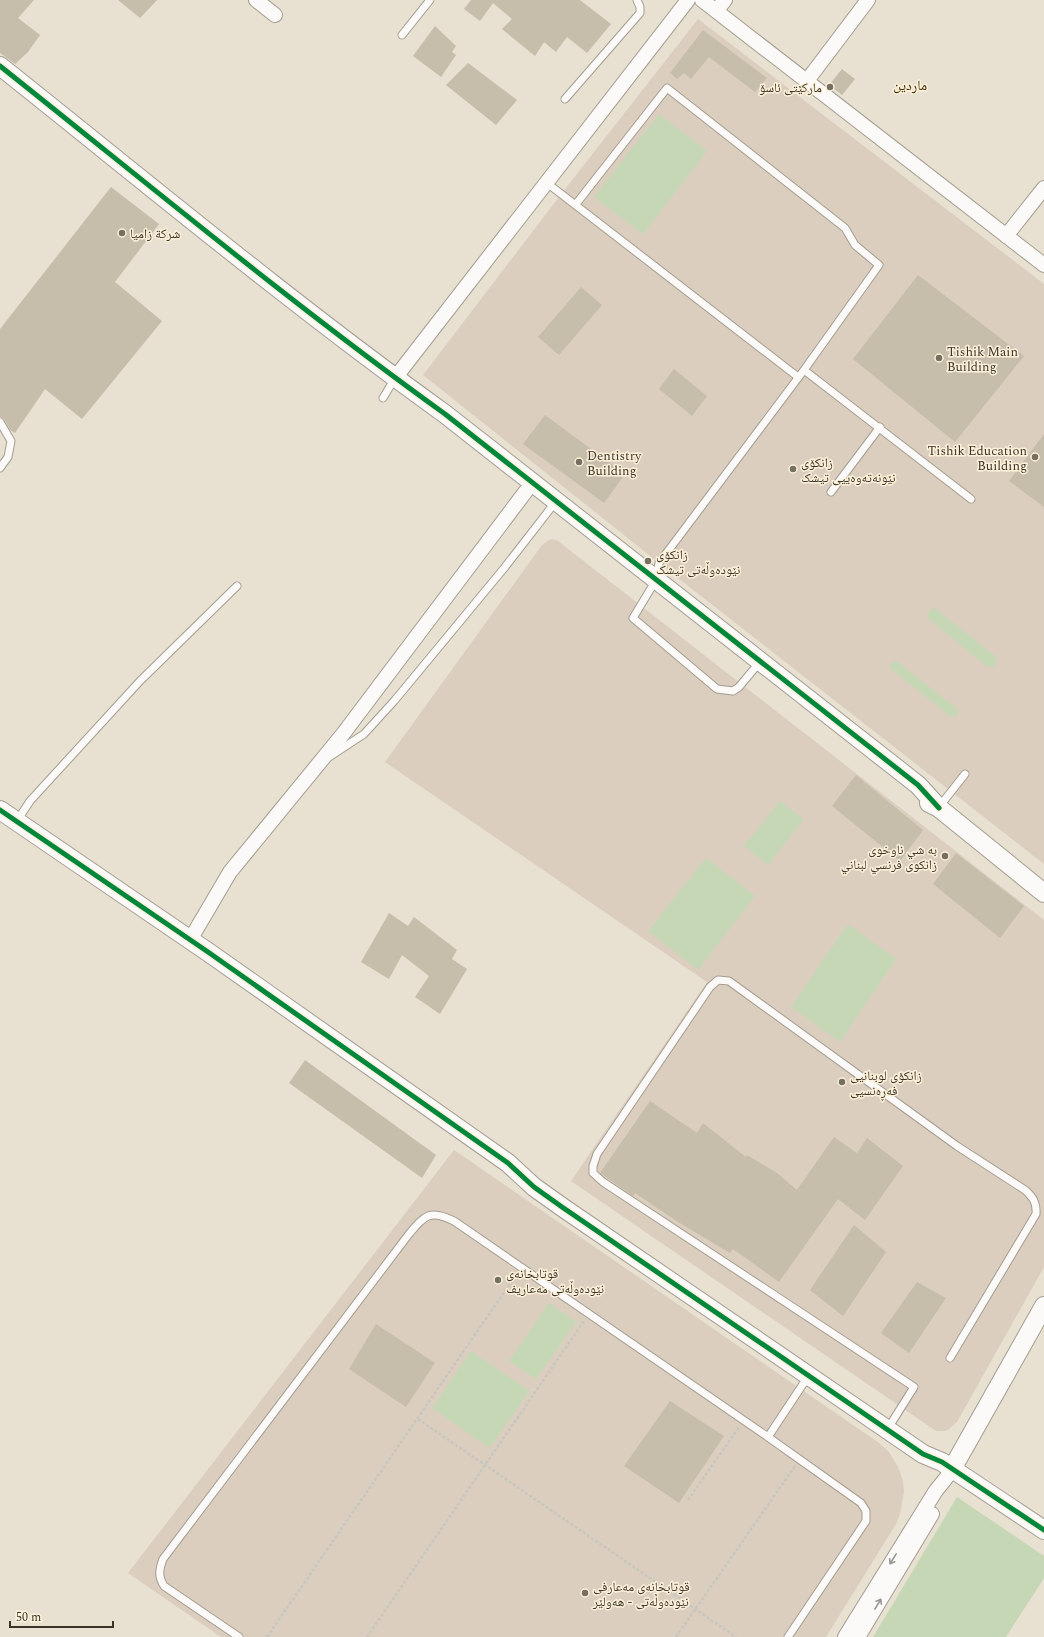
<svg xmlns="http://www.w3.org/2000/svg" width="1044" height="1637" viewBox="0 0 1044 1637" font-family="Spectral,'Noto Naskh Arabic',serif">
<rect width="100%" height="100%" fill="#e8e0d0"/>
<path fill="#dbcebe" d="M698,19l346,265v580l-361,-282 -260,-207 139,-182z
M553,539l5,2 486,379v347l-87,155 -9,8 -5,1h-7l-365,-250 136,-199 -322,-220 157,-217 7,-5z
M454,1150l425,293 10,9 9,15 5,14 1,11 -4,22 -4,10 -70,113h-605l-93,-64z"/>
<path fill="#c6d7b6" d="M659,114l48,37 -64,83 -49,-37z
M932,608l5,2 58,46 2,5 -2,5 -3,1 -6,-1 -57,-47 -2,-4z
M893,661l5,1 58,46 2,5 -2,4 -6,-1 -58,-46 -3,-4z
M780,801l24,18 -36,46 -24,-19z
M706,858l49,38 -57,74 -50,-39z
M848,924l48,35 -56,83 -49,-35z
M549,1303l27,19 -40,57 -27,-18z
M471,1351l58,40 -39,57 -58,-40z
M957,1497l87,59v22l-38,59h-133z"/>
<path fill="#c6bdab" d="M0,0h34l-16,18 22,17 -12,17 -13,12 -15,-11z
M118,0h39l-17,18z
M471,0h109l31,24 -24,29 -20,-16 -11,15 -12,-10 -9,14 -33,-27 10,-10 -19,-16 -13,18 -16,-12z
M435,26l21,20 -4,6 4,3 -15,22 -28,-21z
M703,30l64,48 -12,14 -46,-35 -18,22 -7,-6 -7,6 -7,-6z
M468,63l49,37 -21,25 -50,-40z
M842,69l13,10 -13,16 -13,-10z
M111,187l48,37 -44,58 47,39 -80,98 -37,-30 -30,44 -5,-3 -6,-11 -4,-2v-88z
M918,275l106,81 -69,86 -102,-83z
M581,287l21,18 -43,50 -21,-18z
M674,369l33,27 -15,20 -33,-27z
M545,415l80,59 -21,29 -81,-59z
M1044,434v73l-35,-26z
M856,775l67,55 -23,31 -68,-55z
M956,853l68,53 -24,32 -67,-54z
M389,913l19,13 6,-9 43,33 -5,9 15,10 -27,45 -25,-17 14,-21 -27,-21 -13,24 -28,-17z
M305,1060l131,95 -14,23 -133,-95z
M650,1101l47,32 6,-10 43,34 1,-2 30,18 20,17 37,-53 23,16 10,-15 36,28 -38,54 -27,-21 -59,83 -46,-33 -3,4 -52,-31 -43,-29 -2,3 -33,-23z
M854,1225l32,27 -43,64 -33,-26z
M917,1282l29,16 -37,55 -28,-20z
M376,1324l59,39 -29,44 -57,-38z
M670,1401l54,35 -45,67 -55,-37z"/>
<g fill="none" stroke-linecap="round" stroke-linejoin="round">
<defs>
<path id="service" d="M402,35l28,-35
M565,99l75,-86v-6l-3,-7
M547,183l251,194
M576,204l91,-116 178,140 10,17 24,20 -75,105 -145,193 -3,17 -23,38 84,71 16,2 6,-4 15,-18
M804,370l167,129
M383,398l12,-20
M0,422l11,19 -3,16 -8,11
M831,492l49,-65
M329,757l35,-23 31,-34 110,-133 45,-58
M939,807l26,-33
M17,821l13,-20 110,-120 97,-95
M892,1422l22,-35 -311,-205 -10,-9v-7l4,-12 113,-167 8,-7 11,1 228,165 68,44c8,7 12,13 11,24l-86,144
M768,1437l41,-62
M239,1637l-75,-51c-6,-10 -5,-16 -1,-27l246,-325c16,-19 21,-25 45,-13l314,216 93,66 5,8v10l-78,116"/>
<path id="minor" d="M256,0l19,15
M702,0l342,265
M716,11l9,-11
M806,82l62,-82
M1006,236l38,-48
M395,378l293,-378
M190,940l40,-68 113,-138 183,-243
M845,1637l90,-145c7,-10 11,-12 17,-23
M858,1637l74,-123"/>
<path id="tertiary" d="M0,66c147,117 292,238 445,348l473,371 21,23
M929,803l10,5 105,85
M0,810l208,142 300,211 26,24 28,20 361,247 19,8 102,68
M952,1469l92,-163"/>
</defs>
<use href="#service" stroke="#a39d91" stroke-width="9"/>
<use href="#minor" stroke="#a39d91" stroke-width="16"/>
<use href="#tertiary" stroke="#a39d91" stroke-width="20"/>
<path stroke="#c8c6c0" stroke-width="2.5" stroke-dasharray="3 2" stroke-linecap="butt" d="M418,1419l318,218
M688,1500l51,-73
M267,1637l249,-362
M367,1637l217,-316
M676,1637l119,-171"/>
<use href="#service" stroke="#fcfaf8" stroke-width="7"/>
<use href="#minor" stroke="#fcfaf8" stroke-width="14"/>
<use href="#tertiary" stroke="#fcfaf8" stroke-width="18"/>
<defs>
<path id="cycleway" d="M0,66c147,117 292,238 445,348l473,371 21,23
M0,810l208,142 300,211 26,24 28,20 361,247 19,8 102,68"/>
</defs>
<use href="#cycleway" stroke="#fdf1d9" stroke-width="8"/>
<use href="#cycleway" stroke="#00873e" stroke-width="5"/>
</g>
<defs><path id="oneway-shaft" d="M-6 0H5M1.5-3L5.5 0L1.5 3" fill="none" stroke-width="1.6" stroke-linecap="round" stroke-linejoin="round"/></defs>
<g stroke="#9a9690">
<use href="#oneway-shaft" transform="translate(893 1559) rotate(122)"/>
<use href="#oneway-shaft" transform="translate(878 1604) rotate(-59)"/>
</g>
<g fill="#767063" stroke="#fdf1d9" stroke-width="1.5">
<circle cx="830" cy="87" r="4"/>
<circle cx="122" cy="233" r="4"/>
<circle cx="939" cy="358" r="4"/>
<circle cx="1035" cy="457" r="4"/>
<circle cx="579" cy="462" r="4"/>
<circle cx="793" cy="469" r="4"/>
<circle cx="648" cy="561" r="4"/>
<circle cx="945" cy="856" r="4"/>
<circle cx="842" cy="1082" r="4"/>
<circle cx="498" cy="1280" r="4"/>
<circle cx="585" cy="1593" r="4"/>
</g>
<g text-anchor="middle" stroke-width="3" stroke-linejoin="round" paint-order="stroke">
<g font-size="13" fill="#393328" stroke="#fdf1d9" text-anchor="start">
<text x="822" y="92" text-anchor="end">مارکێتی ئاسۆ</text>
<text x="130" y="238">شركة زاميا</text>
<text x="947" y="356">Tishik Main<tspan x="947" dy="15">Building</tspan></text>
<text x="1027" y="455" text-anchor="end">Tishik Education<tspan x="1027" dy="15">Building</tspan></text>
<text x="587" y="460">Dentistry<tspan x="587" dy="15">Building</tspan></text>
<text x="801" y="467">زانکۆی<tspan x="801" dy="15">نێونەتەوەییی تیشک</tspan></text>
<text x="656" y="559">زانکۆی<tspan x="656" dy="15">نێودەوڵەتی تیشک</tspan></text>
<text x="937" y="854" text-anchor="end">به شي ناوخوى<tspan x="937" dy="15">زانكوى فرنسي لبناني</tspan></text>
<text x="850" y="1080">زانکۆی لوبنانیی<tspan x="850" dy="15">فەڕەنسیی</tspan></text>
<text x="506" y="1278">قوتابخانەی<tspan x="506" dy="15">نێودەوڵەتی مەعاریف</tspan></text>
<text x="593" y="1591">قوتابخانەی مەعارفی<tspan x="593" dy="15">نێودەوڵەتی - هەولێر</tspan></text>
</g>
<g font-size="14" fill="#442e08" stroke="#fdf1d9">
<text x="910" y="90">ماردین</text>
</g>
</g>
<path d="M10 1621v6h103v-6" fill="none" stroke="#393328" stroke-width="2"/>
<text x="16" y="1621" font-size="12" fill="#393328" stroke="#fdf1d9" stroke-width="3" paint-order="stroke">50 m</text>
</svg>
